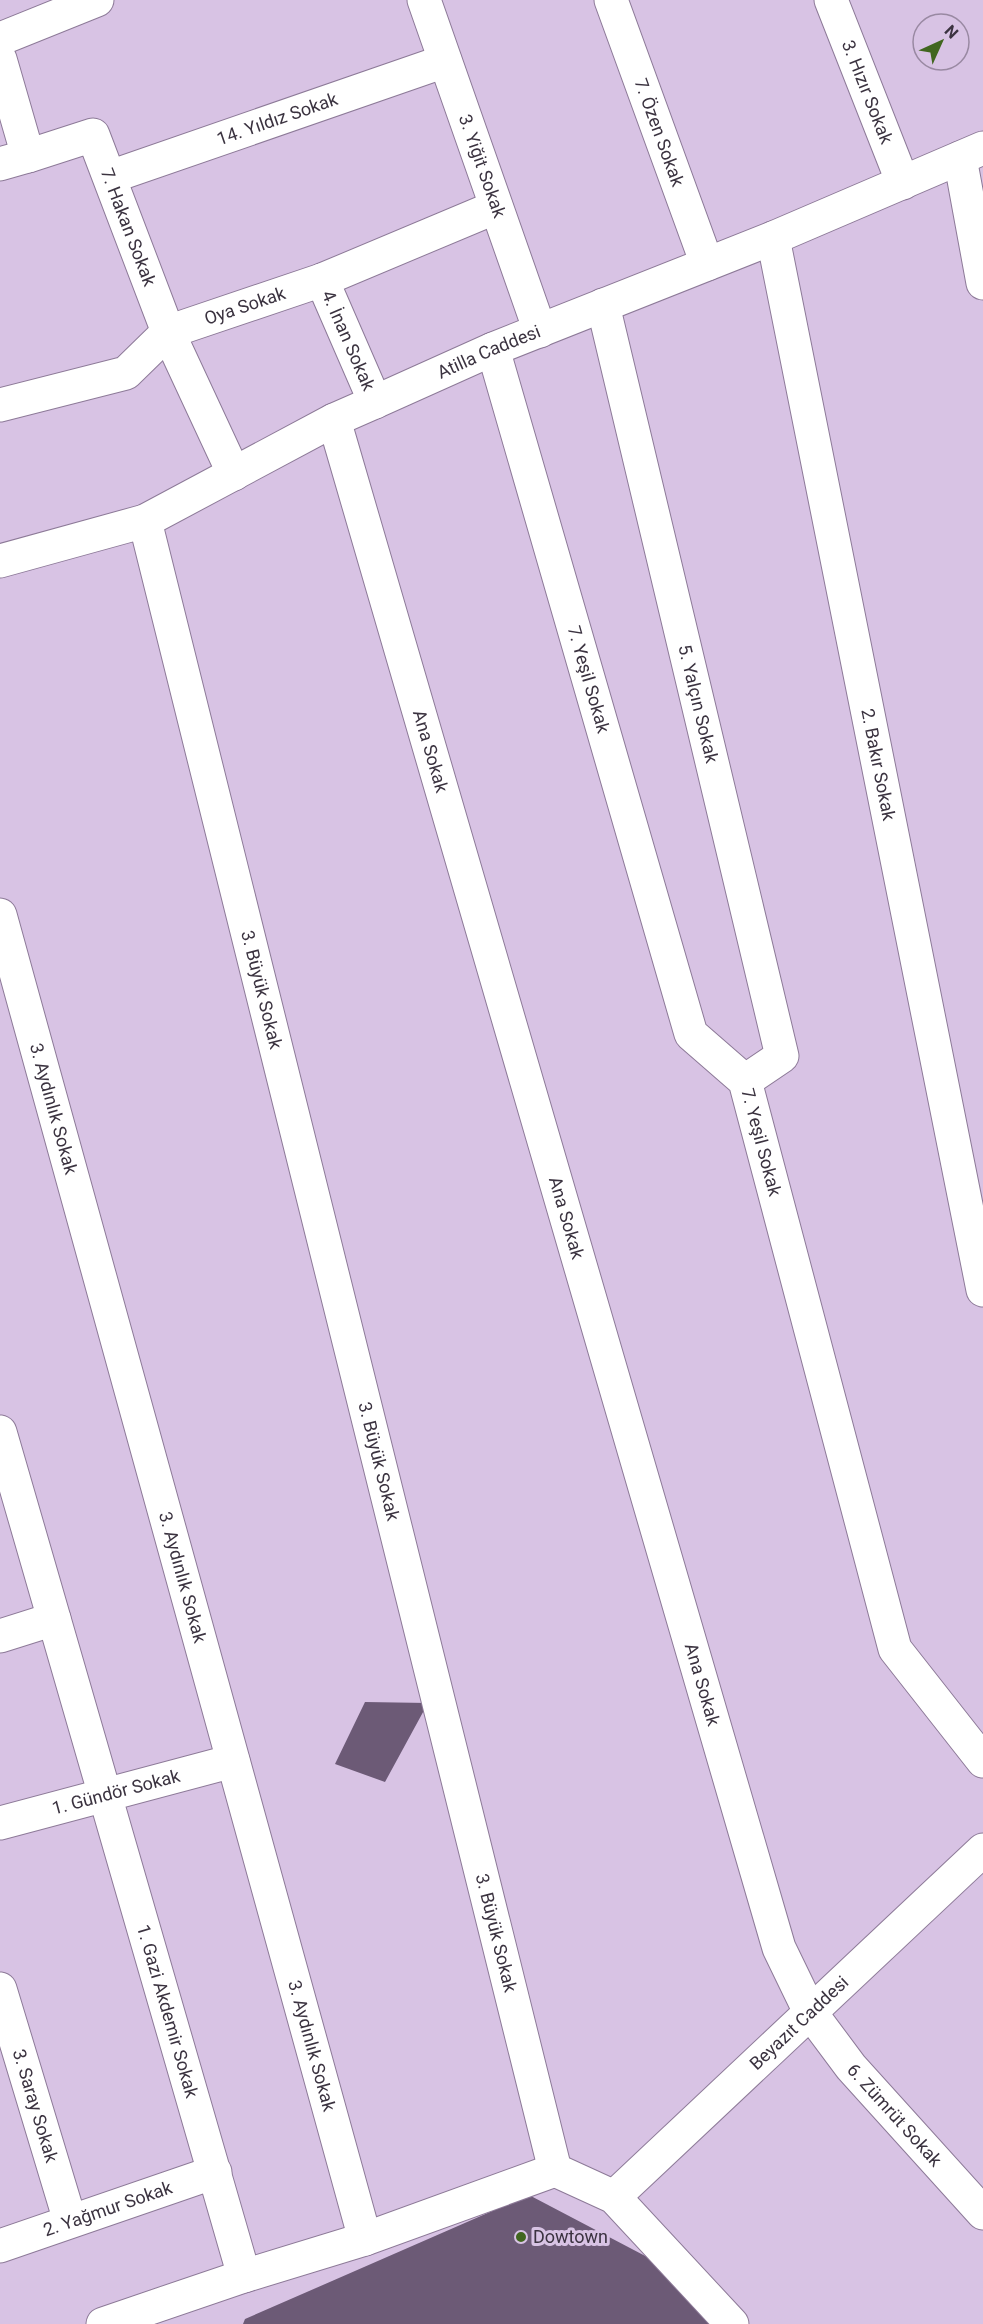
<svg xmlns="http://www.w3.org/2000/svg" width="983" height="2324" viewBox="0 0 983 2324" font-family="Roboto,sans-serif">
<rect width="100%" height="100%" fill="#d8c3e4"/>
<path fill="#6c5a76" d="M365,1702l63,1 -43,79 -50,-18z
M529,2195l162,85 39,44h-487l2,-5z"/>
<g fill="none" stroke-linecap="round" stroke-linejoin="round">
<defs>
<g id="minor">
<path id="s1" d="M424,0l116,331"/>
<path id="s2" d="M611,0l96,264"/>
<path id="s3" d="M831,0l72,183"/>
<path d="M0,39l97,-39"/>
<path id="s4" d="M0,59l28,97 65,-21 75,197 66,142"/>
<path d="M960,158l23,125"/>
<path d="M0,164l28,-8"/>
<path id="s5" d="M110,177l335,-116"/>
<path id="s6" d="M773,238l210,1052"/>
<path id="s7" d="M322,280l53,122"/>
<path id="s8" d="M603,305l179,751 -37,25"/>
<path id="s9" d="M493,349l198,685 54,47 150,568 88,112"/>
<path id="s10" d="M0,405l126,-32 42,-41 154,-52 174,-73"/>
<path id="s11" d="M334,420l445,1528 31,64 41,55 132,146"/>
<path id="s12" d="M145,521l410,1649 59,27 118,127"/>
<path id="s13" d="M0,915l365,1324"/>
<path id="s14" d="M0,1432l244,844 121,-37 190,-69"/>
<path d="M0,1636l54,-17"/>
<path id="s15" d="M0,1823l233,-62"/>
<path id="s16" d="M0,1989l70,232"/>
<path id="s17" d="M614,2197l369,-347"/>
<path id="s18" d="M0,2246l215,-74"/>
<path d="M103,2324l141,-48"/>
</g>
<g id="tertiary">
<path id="s19" d="M0,561l145,-40 189,-101 41,-18 118,-53 280,-111 210,-90"/>
</g>
</defs>
<use href="#minor" stroke="#8d7a98" stroke-width="35"/>
<use href="#tertiary" stroke="#8d7a98" stroke-width="35"/>
<use href="#minor" stroke="#fff" stroke-width="33"/>
<use href="#tertiary" stroke="#fff" stroke-width="33"/>
</g>
<circle fill="#41661f" stroke="#d8c3e4" stroke-width="2" cx="521" cy="2237" r="6"/>
<g text-anchor="middle" stroke-width="6" stroke-linejoin="round" paint-order="stroke">
<g font-size="18" fill="#3b3340" stroke="#d8c3e4">
<text dy="6" stroke="none"><textPath href="#s3" startOffset="99">3. Hızır Sokak</textPath></text>
<text dy="6" stroke="none"><textPath href="#s5" startOffset="177">14. Yıldız Sokak</textPath></text>
<text dy="6" stroke="none"><textPath href="#s2" startOffset="141">7. Özen Sokak</textPath></text>
<text dy="6" stroke="none"><textPath href="#s1" startOffset="176">3. Yiğit Sokak</textPath></text>
<text dy="6" stroke="none"><textPath href="#s4" startOffset="268">7. Hakan Sokak</textPath></text>
<text dy="6" stroke="none"><textPath href="#s10" startOffset="270">Oya Sokak</textPath></text>
<text dy="6" stroke="none"><textPath href="#s7" startOffset="66">4. İnan Sokak</textPath></text>
<text dy="6" stroke="none"><textPath href="#s19" startOffset="534">Atilla Caddesi</textPath></text>
<text dy="6" stroke="none"><textPath href="#s9" startOffset="344">7. Yeşil Sokak</textPath></text>
<text dy="6" stroke="none"><textPath href="#s8" startOffset="410">5. Yalçın Sokak</textPath></text>
<text dy="6" stroke="none"><textPath href="#s11" startOffset="345">Ana Sokak</textPath></text>
<text dy="6" stroke="none"><textPath href="#s6" startOffset="537">2. Bakır Sokak</textPath></text>
<text dy="6" stroke="none"><textPath href="#s12" startOffset="483">3. Büyük Sokak</textPath></text>
<text dy="6" stroke="none"><textPath href="#s13" startOffset="201">3. Aydınlık Sokak</textPath></text>
<text dy="6" stroke="none"><textPath href="#s9" startOffset="848">7. Yeşil Sokak</textPath></text>
<text dy="6" stroke="none"><textPath href="#s11" startOffset="831">Ana Sokak</textPath></text>
<text dy="6" stroke="none"><textPath href="#s12" startOffset="969">3. Büyük Sokak</textPath></text>
<text dy="6" stroke="none"><textPath href="#s13" startOffset="687">3. Aydınlık Sokak</textPath></text>
<text dy="6" stroke="none"><textPath href="#s11" startOffset="1317">Ana Sokak</textPath></text>
<text dy="6" stroke="none"><textPath href="#s15" startOffset="120">1. Gündör Sokak</textPath></text>
<text dy="6" stroke="none"><textPath href="#s12" startOffset="1455">3. Büyük Sokak</textPath></text>
<text dy="6" stroke="none"><textPath href="#s14" startOffset="603">1. Gazi Akdemir Sokak</textPath></text>
<text dy="6" stroke="none"><textPath href="#s17" startOffset="254">Beyazıt Caddesi</textPath></text>
<text dy="6" stroke="none"><textPath href="#s13" startOffset="1173">3. Aydınlık Sokak</textPath></text>
<text dy="6" stroke="none"><textPath href="#s16" startOffset="122">3. Saray Sokak</textPath></text>
<text dy="6" stroke="none"><textPath href="#s11" startOffset="1796">6. Zümrüt Sokak</textPath></text>
<text dy="6" stroke="none"><textPath href="#s18" startOffset="114">2. Yağmur Sokak</textPath></text>
</g>
<g font-size="18" fill="#3b3340" stroke="#d8c3e4" text-anchor="start">
<text x="533" y="2243">Dowtown</text>
</g>
</g>
<g transform="translate(941 42) rotate(45)"><circle r="28" fill="#d8c3e4" stroke="#9989a2" stroke-width="1.5"/>
<path d="M0-4.5L10 22L0 15L-10 22Z" fill="#41661f"/>
<text y="-9" font-size="16" font-weight="bold" text-anchor="middle" fill="#3b3340">N</text>
</g>
</svg>
